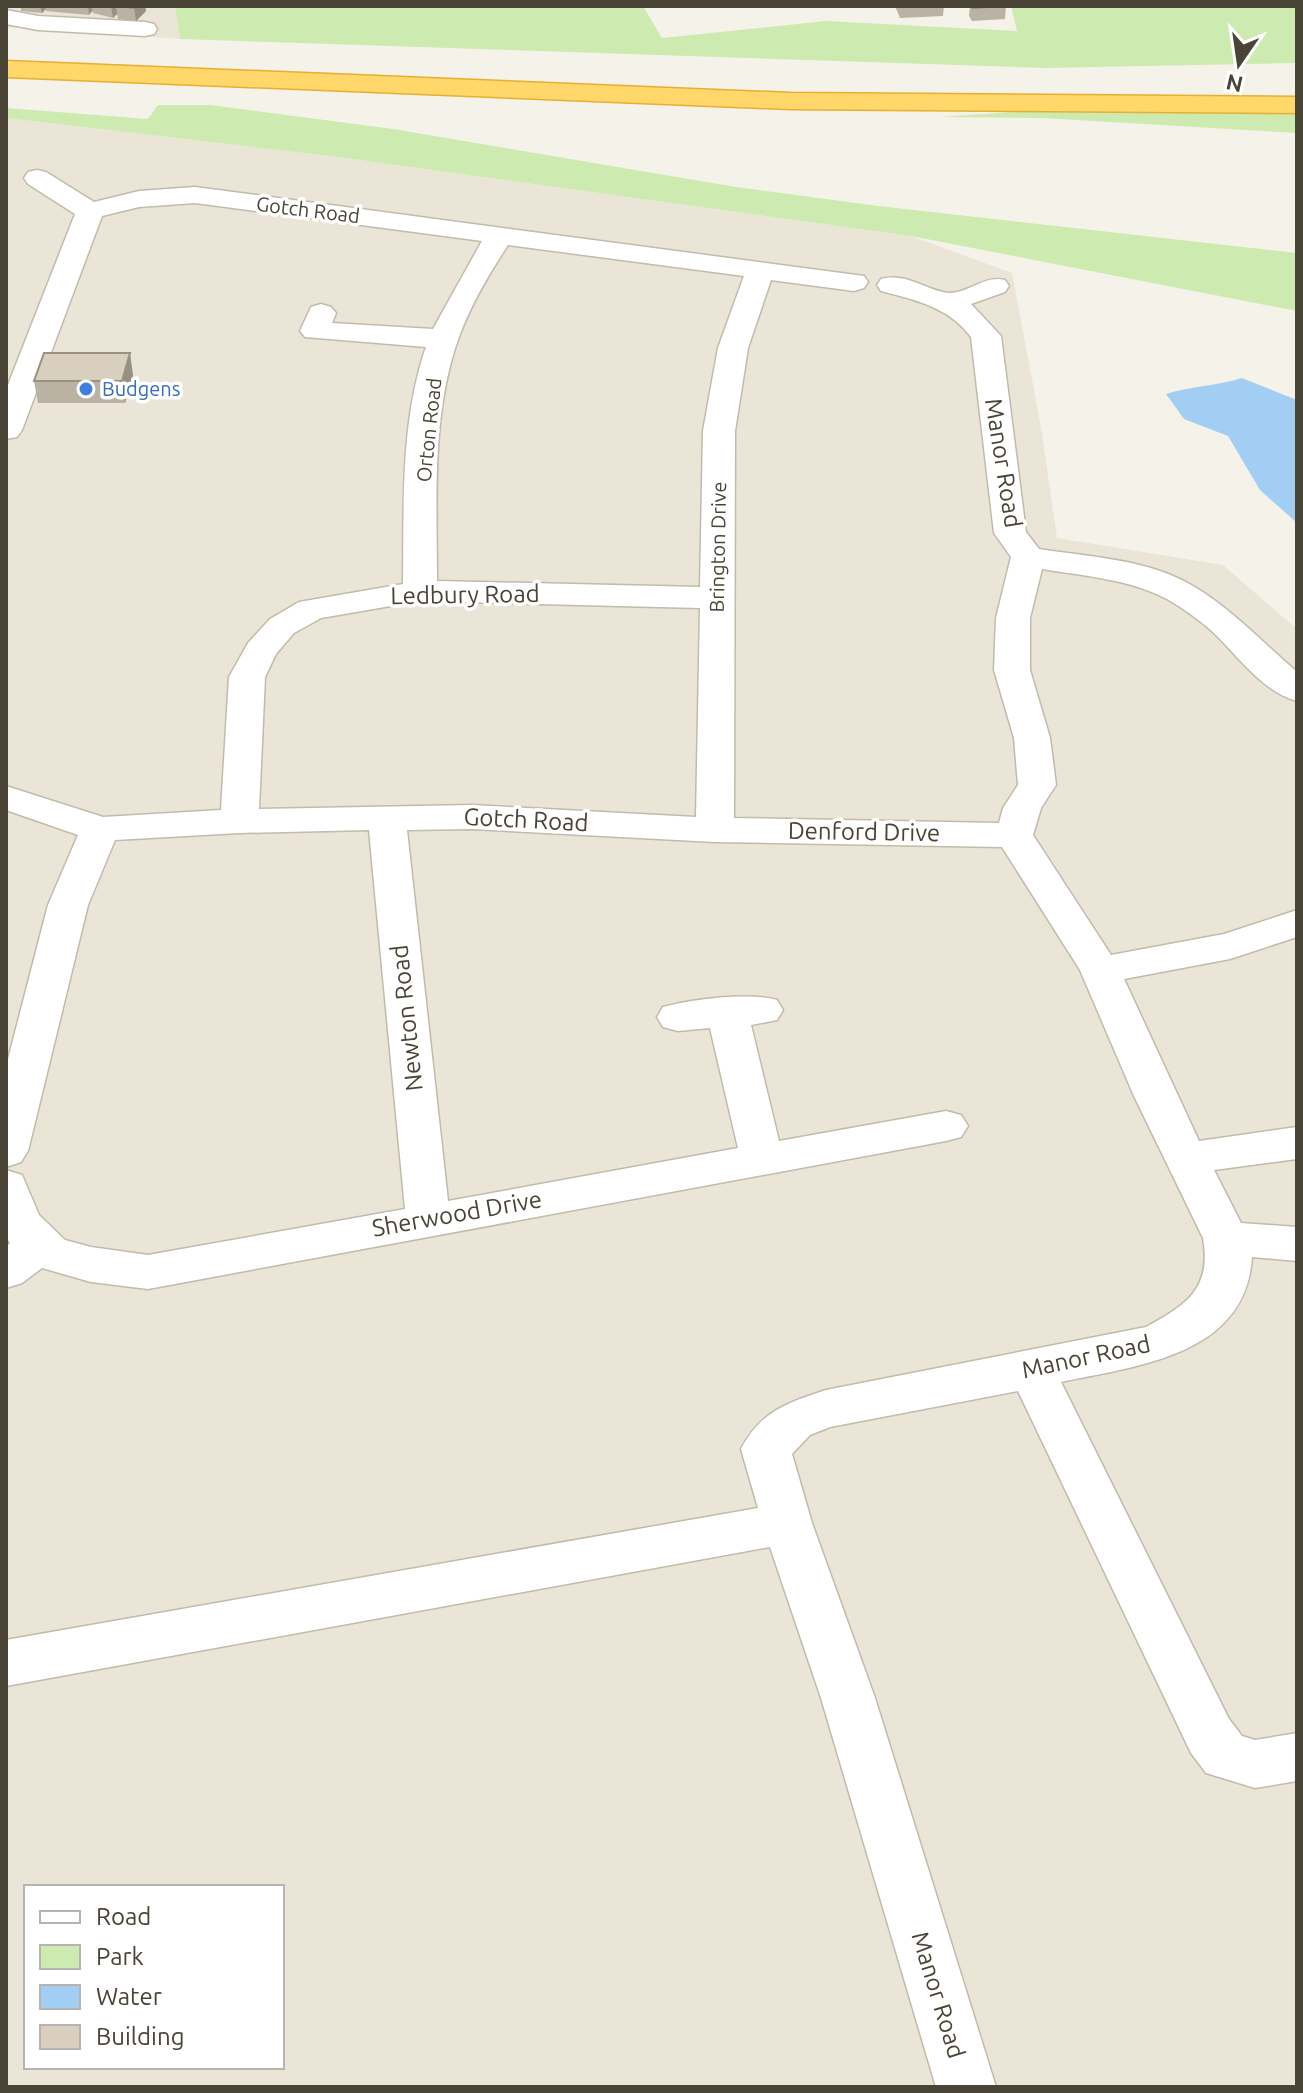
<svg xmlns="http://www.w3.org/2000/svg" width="1303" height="2093" viewBox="0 0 1303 2093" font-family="Ubuntu,sans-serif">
<rect width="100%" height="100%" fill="#f5f2e9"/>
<path fill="#eae5d7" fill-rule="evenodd" d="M6,6h169l5,33 -174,-12z
M6,118l332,39 573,79 101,37 29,154 16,111 166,27 74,64v1458h-1291zM26,1887h256v180h-256z"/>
<path fill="#cdebb0" d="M175,6h468l19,32 164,-17 191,10 -6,-25h286v57l-252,5 -865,-29z
M158,105h52l183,24 343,58 142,19 419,47v58l-386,-75 -573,-79 -332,-39v-10l142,11z
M1028,111l269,3v19l-255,-15 -103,-1z"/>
<path fill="#a3cef4" d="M1242,378l55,22v123l-37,-33 -32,-54 -44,-17 -18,-25c26,-8 50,-8 76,-16z"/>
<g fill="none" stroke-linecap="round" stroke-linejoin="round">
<defs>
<path id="minor" d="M6,10l32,6 107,6 9,2 3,5 -3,5 -9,2 -107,-6 -32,-6z
M37,170l9,2 48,30 45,-11 56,-4 669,89 4,6 -4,6 -10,3 -83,-11 -23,68 -13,83 -1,387 265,5 4,-15 15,-23 -4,-47 -20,-68 2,-52 15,-61 -17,-24 -23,-196c-22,-30 -56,-37 -90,-46l-4,-6 4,-6c27,-7 47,13 69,14 19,0 34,-18 55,-13l4,6 -4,6 -34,12 30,32 25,196 13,17c50,8 109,10 154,37 39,23 70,57 104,86v29c-32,-8 -58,-43 -80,-65 -13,-13 -34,-28 -50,-37 -38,-20 -83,-23 -125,-30l-12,49v52l20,68 6,47 -15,23 -8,27 78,120 113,-21 73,-24v27l-67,22 -106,20 75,162 98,-14v32l-83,11 27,53 56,4v34l-45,-4c-6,99 -116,109 -191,125l168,337 13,17 13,4 42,-7v48l-42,7 -49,-15 -15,-20 -173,-362 -188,36 -20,8 -18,19 20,69 63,175 121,389h-60l-115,-389 -51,-151 -764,139v-46l752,-132 -17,-59c20,-38 46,-46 85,-59l320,-63c40,-22 66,-38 57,-89l-69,-142 -54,-126 -78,-123 -287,-5 -243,-13 -65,1 41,371 290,-53 -28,-120 -32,3 -15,-4 -6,-10 6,-10c30,-8 85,-15 114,-7l6,10 -6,10 -26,5 28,116 167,-30 15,4 7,11 -7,11 -15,4 -798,148 -57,-7 -49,-14 -20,15 -16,5v-41l4,-4 -4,-6v-67l16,5 17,40 26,25 26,7 57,8 257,-46 -36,-379 -130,3 -124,7 -27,65 -60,246 -7,11 -15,5v-100l42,-162 30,-70 -72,-25v-24l97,31 118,-7 8,-133 19,-34 22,-24 29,-17 104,-18c1,-79 -3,-162 23,-237l-121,-10 -5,-6 11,-24 10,-3 10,3 5,6 -4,10 101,6 49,-88 -287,-38 -56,4 -37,9 -80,214 -5,7 -11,2v-49l69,-176 -47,-30 -4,-6 4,-6zM508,245l236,31 -26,72 -15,83 -3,156 -263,-6c0,-80 -6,-168 22,-244 12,-33 30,-63 49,-92zM420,601l280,7 -4,209 -224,-12 -213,4 6,-132 11,-23 18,-21 27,-15z"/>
<path id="highway" d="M6,61l785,32 506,4v16l-506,-4 -785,-32z"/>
</defs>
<use href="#minor" stroke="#c2bbab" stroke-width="3"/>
<use href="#highway" stroke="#e6af33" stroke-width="3"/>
<use href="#minor" fill="#fff" fill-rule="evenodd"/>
<use href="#highway" fill="#ffd76b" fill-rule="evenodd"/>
</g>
<path fill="#bab2a3" d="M21,6h124l1,5 -10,10 -18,-2 -1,-5 -4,4 -20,-5 -1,-2 -3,4 -43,-4v-2l-4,4 -21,-2z
M895,6h49l-1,10 -43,2z
M970,6h36l-1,13 -33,2 -3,-5z
M133,375l-8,28h-87l-4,-22z"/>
<path fill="#979185" d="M40,6h6v3l-4,4z
M88,6h4v5l-3,4z
M111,6h11h-6l1,8 -4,4z
M136,6h9l1,5 -10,10 -2,-13z
M130,353l3,22 -8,28 -3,-22z"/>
<path fill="#d8cfbe" stroke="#979185" stroke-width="2" d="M116,6h20l-2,2z
M972,6h34l-33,2z
M44,353h86l-8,28h-88z"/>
<circle fill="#3f7fe0" stroke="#fff" stroke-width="3" cx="86" cy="389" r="8"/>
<g text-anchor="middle" stroke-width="7" stroke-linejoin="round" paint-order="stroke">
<g font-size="20" fill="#4a4437" stroke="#fff">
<text transform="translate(308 210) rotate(7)" y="7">Gotch Road</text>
<text transform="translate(429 430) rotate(-84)" y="7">Orton Road</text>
<text transform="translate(718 547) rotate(-89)" y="7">Brington Drive</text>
</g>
<g font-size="20" fill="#366cbe" stroke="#fff" text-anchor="start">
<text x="102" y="396">Budgens</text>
</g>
<g font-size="24" fill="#4a4437" stroke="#fff">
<text transform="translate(1003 463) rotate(81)" y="8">Manor Road</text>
<text transform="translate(465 595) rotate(-1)" y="8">Ledbury Road</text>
<text transform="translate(526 820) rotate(3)" y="8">Gotch Road</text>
<text transform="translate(864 832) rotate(1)" y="8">Denford Drive</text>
<text transform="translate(407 1018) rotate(-96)" y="8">Newton Road</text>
<text transform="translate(457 1214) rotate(-10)" y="8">Sherwood Drive</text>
<text transform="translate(1086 1357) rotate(-12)" y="8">Manor Road</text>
<text transform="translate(938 1995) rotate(73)" y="8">Manor Road</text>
</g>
</g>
<rect width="1303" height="2093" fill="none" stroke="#4a4437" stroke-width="16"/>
<rect x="24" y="1885" width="260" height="184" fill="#ffffff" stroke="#b7b4af" stroke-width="2"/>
<rect x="40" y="1911" width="40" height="12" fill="#ffffff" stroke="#b7b4af" stroke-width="2"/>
<text x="96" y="1925" font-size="24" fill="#4a4437">Road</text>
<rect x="40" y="1945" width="40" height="24" fill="#cdebb0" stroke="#b7b4af" stroke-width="2"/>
<text x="96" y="1965" font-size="24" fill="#4a4437">Park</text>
<rect x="40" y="1985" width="40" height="24" fill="#a3cef4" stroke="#b7b4af" stroke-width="2"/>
<text x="96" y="2005" font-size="24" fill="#4a4437">Water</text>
<rect x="40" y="2025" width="40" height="24" fill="#d8cfbe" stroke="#b7b4af" stroke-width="2"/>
<text x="96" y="2045" font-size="24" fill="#4a4437">Building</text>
<g transform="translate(1239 64) rotate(193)" stroke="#ffffff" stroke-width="6" paint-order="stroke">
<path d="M0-6L14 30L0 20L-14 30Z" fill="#4a4437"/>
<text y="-12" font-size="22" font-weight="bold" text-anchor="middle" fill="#4a4437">N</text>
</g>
</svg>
